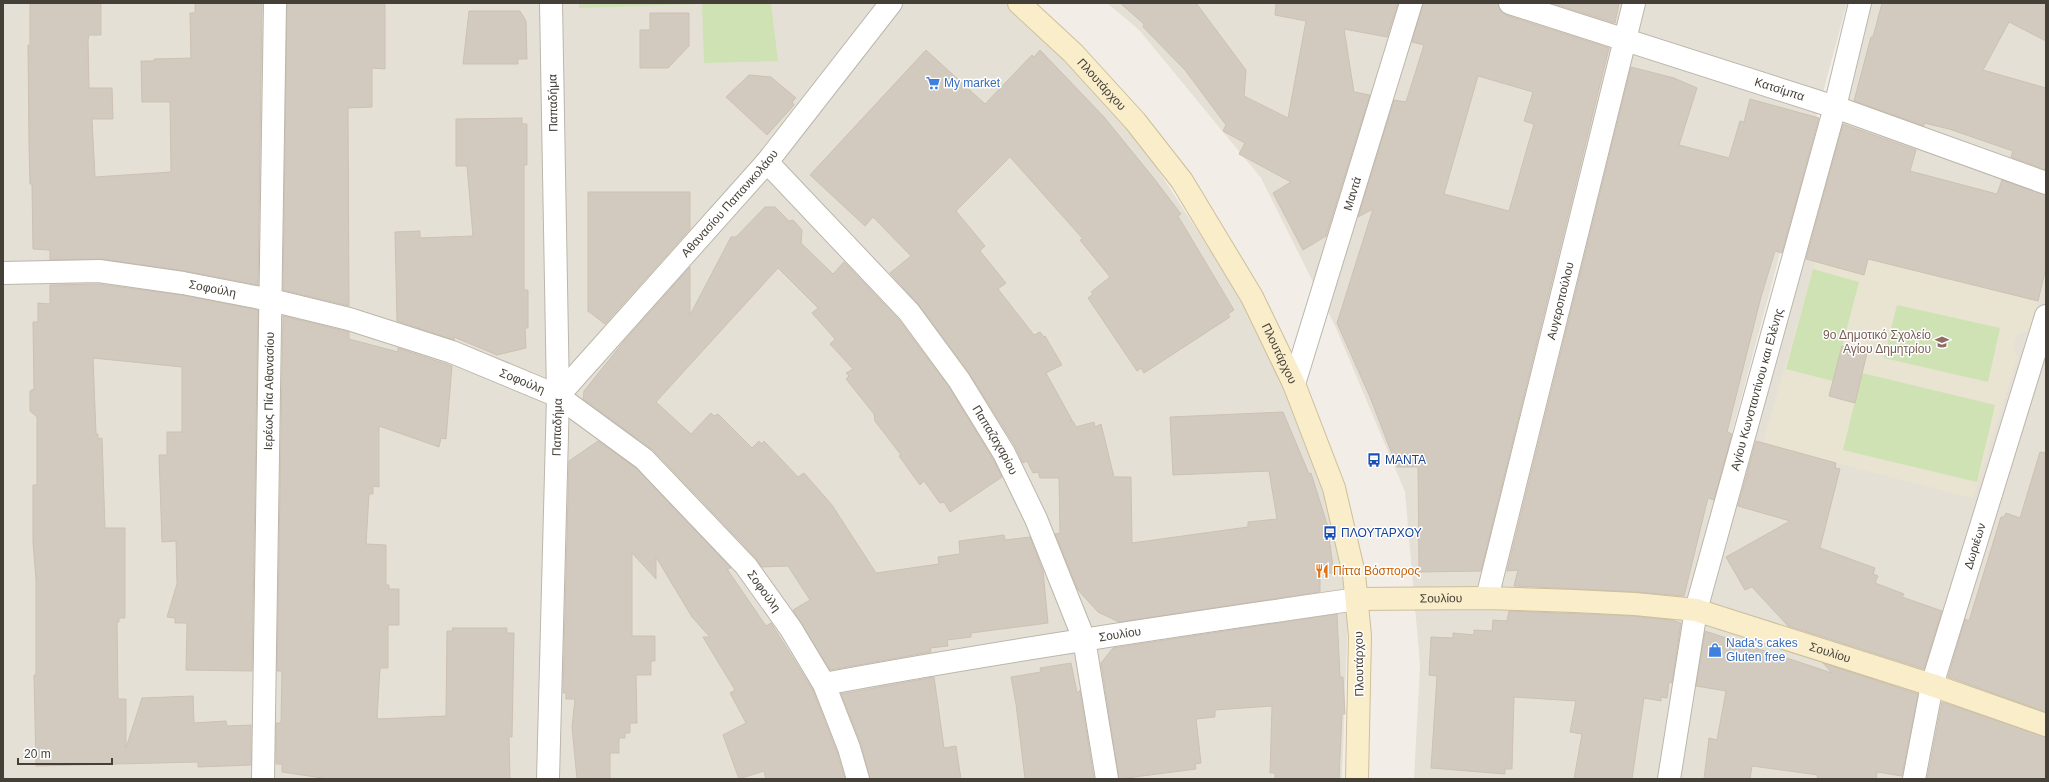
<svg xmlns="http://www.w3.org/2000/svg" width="2049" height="782" viewBox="0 0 2049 782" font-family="Helvetica,sans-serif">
<rect width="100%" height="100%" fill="#f2eee7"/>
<path fill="#e5e0d6" d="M3,3h1003l117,113 144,222 66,178 15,99 -6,164h-1339z
M1107,3h740l-127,474 -38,153 -22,149h-246l6,-114 -15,-173 -69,-164 -75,-150 -122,-148z
M1856,3h190v776h-377l27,-169z"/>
<path fill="#e9e3d2" d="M1908,159l5,2 -3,10 136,35v62l-8,33 -8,29 -12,4 -6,15 6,7 -45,142 -137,-35 -73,-20 52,-182z"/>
<path fill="#cee2b4" d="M579,3h192l7,58 -74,2 -2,-59 -123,4z
M1813,269l46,13 -26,99 -47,-12z
M1897,305l103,23 -12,54 -104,-24z
M1862,373l133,32 -18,77 -134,-32z"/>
<path fill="#d2cabe" stroke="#ccc1b2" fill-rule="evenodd" d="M30,3h71v32h-12l-1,5 1,48h23l1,31h-21l3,58 76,-5 -1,-70h-28l-1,-41h13v-2l37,-1 -1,-45h5v-10h67l-4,282 -73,-14 -84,-12 -51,1v-10l-17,-1 -1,-65h-2l-1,-40 -1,-99h2z
M287,3h98v66l-13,-1v39l-24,1 1,198 -66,-16z
M1120,3h76l50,67 -2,26 44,22 18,-97 -31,-6 1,-12h122l-11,34 -43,-8 10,63 16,3 -44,141 -23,14 -30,-57 18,-11 -52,-28 6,-11 -22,-12 3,-6 -41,-55 -42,-43 1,-3z
M1423,3h75l3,8 5,4 103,33 -128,523 -62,1 -1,-105h-21l-27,-70 -33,-74 36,-114 -15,8 36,-117 12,2 18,-57 -12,-3zM1478,76l55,16 -9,29 10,3 -25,87 -65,-17z
M1551,3h68l-4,20z
M1882,3h164v38l-37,-19 -26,48 63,18v82l-35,-13 2,-6 -64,-22 -25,-6v3l-70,-25 17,-64h2z
M469,11h51l6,10 1,38h-9v5h-55z
M650,13h39v33l-21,22h-28v-38h10z
M926,50l59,54 47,-49 2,2 6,-7 64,67 48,59 29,38 -3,2 56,94 -6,4 2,3 -86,56 -3,-5 -4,3 -49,-73 5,-4 -2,-2 19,-15 -30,-37 3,-1 -73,-82 -54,54 29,35 -5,5 26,32 -8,6 36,46 6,-3 4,5 1,-1 17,29 -16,8 26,47 -3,1h4l3,6 18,-5 1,5 6,-3 13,53h17l1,66 116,-16v-5l29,-3 -8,-48 -96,4 -3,-58 113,-5 26,62 2,-1 16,51 7,49h-14v19l-201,30 -21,-10 -20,-22 -23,-56 5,-1 -1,-55h-19l-2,-6 -5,1 -6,-12 -4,2 -8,-17 -46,-73 -50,-68 -29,-32 21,-17 -38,-39 -8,9 -55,-51z
M1631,67l43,11 23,10 -18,57 50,13 11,-37 4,1 6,-23 69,19 -37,135 -7,-2 -14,46 -34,135 5,2 -18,66 -6,-2 -24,98 -48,-4 -122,-6 4,-16 -11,1z
M749,75l22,2 25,21 -4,4 2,3 -27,30 -41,-38z
M522,118v6h5v41h-3v125h4v38h-3l1,20 -29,7 -43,-18v3l-57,-19 -2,-89 25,-1v7l53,-2 -6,-70h-11v-47z
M1843,124l73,26 -6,21 87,23 5,-14 44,15v73l-8,33 -170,-42 -4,16 -58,-16z
M588,192h102v37l-85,95 -17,-13z
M765,207h10l14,14 4,-1 9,10 -1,13 32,31 11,-12 55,58 50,67 44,72 9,18 -52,35 -6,-10 -4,1 -16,-22 -4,4 -21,-29 2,-1 -26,-34 -1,-7 -28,-35 3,-3 -3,-3 7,-4 -23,-25 5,-5 -23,-26 6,-5 -40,-40 -122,134 35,32 20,-21 3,3 4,-2 34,34 7,-7 3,3 2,-3 34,36 6,-4 28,32 44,68 63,-9 -1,-7 22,-3 -1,-13 45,-6 1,5 25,-3 13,34 5,52 -77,10v4l-24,3 1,6 -18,2 1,4 -101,18 -37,-60 17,-10 -22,-34 -26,1 -7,-10 -102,-107 -70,-51 1,-8 41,-51 65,-73v48l41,-78h5z
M98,284l83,11 77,15 -6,361 -66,-1 1,-47h-12v-5l-8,-1 10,-33 -1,-43 -14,1 -3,-87h8v-23h15v-65l-89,-9 3,76h2v5l4,-1 3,90h20v90h-6v4h-2l1,77h8v49l16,-50 51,-2 1,27 32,-2 1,5 24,-1v40l-53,2v-5l-162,4 -2,-91h2v-95l-3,-38v-57h4v-68l-7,-6v-20l4,-2 -1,-67h5v-19l12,1v-19z
M283,316l66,16v7l49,13v-4l54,18 -6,73 -5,-1 -2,9 -60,-21v61l-6,-1v8h-4l-3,50 20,1v40h3v4h10v36h-11v43h-8l-3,51 69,-3 1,-85h6l-1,-3h55v5h7l-2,104h-3l1,42h-181l-47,-7v-8h-6v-41h5l1,-52h-5z
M1842,346l25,7 -12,50 -26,-7z
M598,441l38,27 95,100 -4,1 39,57 5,-3 42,67 24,62 8,27h-79l-2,-8 -25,8 -16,-44 23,-12 -16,-30 5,-3 -32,-53h7l-18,-20 -36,-60v22l-24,-26v83h23v25h-4v14h-15l1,48h-7v10h-5v5h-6v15h-9v26h-33l-5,-52 3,-28h-9v-6h-3l6,-232z
M1756,441l80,22 -1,5 5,1 -20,79 55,20 -2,6 5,2 -3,7 29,11 -2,3 40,14 -18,58 -136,-43 -36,-39 -7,3 -19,-33 64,-36 -52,-15z
M2040,452l6,1v259l-98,-35 17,-58 4,2 32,-104h3l2,-4 14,5z
M1509,611l125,5 37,4 10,3 -9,60 -3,-1 -2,16 -6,-1v4l-17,-3 -12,81h-58l8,-45 -12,-2 6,-31 -62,-4 -2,72h-7v5l-74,-6 6,-92 -8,-1 2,-38 22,1v-5l21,2v-5l18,1 1,-11 14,1z
M1337,614l3,63h3l2,37h-3l-3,65h-64v-6h-5l2,-67 -57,4v7l-19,2 5,44 -6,1 1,5 -77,10 -18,-116 12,-15z
M1705,631l127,42 -9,-10 95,31 -16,82 -25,-4 -1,7h-59l1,-4 -66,-9 -2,13h-46l5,-41 8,2 9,-49 -30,-5z
M1071,663l6,30 3,-3 14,89h-69l-9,-75 -5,-27 30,-5 -1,-4z
M934,677l10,71 12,-2 5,33h-91l-9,-35 -20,-50z
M1942,702l104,35v42h-119z"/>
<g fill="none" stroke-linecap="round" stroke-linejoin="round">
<defs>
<g id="street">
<path id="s1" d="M1510,3l325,104 211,76"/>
<path id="s2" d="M767,162l142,150 50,68 45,73 32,66 48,120 23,140"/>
<path id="s3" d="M3,273l96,-2 84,12 88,17 78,19 103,33 106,44 86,63 102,107 45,63 33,55 25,64 9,31"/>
<path id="s4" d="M1294,384l117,-381"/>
<path id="s5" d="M558,396l209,-234 124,-159"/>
<path id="s6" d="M1487,598l147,-595"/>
<path id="s7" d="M824,684c177,-33 355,-59 533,-85"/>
<path id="s8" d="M263,779l12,-776"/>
<path id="s9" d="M548,779l10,-383 -7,-393"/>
<path id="s10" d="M1669,779l27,-169 139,-503 25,-104"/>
<path id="s11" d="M1914,779l18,-94 114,-369"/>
</g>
<g id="secondary">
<path id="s12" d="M1019,3l54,50 62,68 47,60 70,116 42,87 40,104 20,86 6,62 -3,143"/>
<path id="s13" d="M1357,599l130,-1 87,3 61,3 61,6 236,75 114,40"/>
</g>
</defs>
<use href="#street" stroke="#bcb6ab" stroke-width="24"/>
<use href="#secondary" stroke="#cdbf9b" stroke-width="24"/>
<use href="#street" stroke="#fff" stroke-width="22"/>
<use href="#secondary" stroke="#f9edca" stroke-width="22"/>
</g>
<defs>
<symbol id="supermarket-bare" viewBox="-9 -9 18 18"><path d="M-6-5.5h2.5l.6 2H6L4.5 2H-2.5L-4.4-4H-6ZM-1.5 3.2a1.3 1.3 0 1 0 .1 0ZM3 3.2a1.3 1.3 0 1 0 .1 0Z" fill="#3f7fe0" stroke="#fff" stroke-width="2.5" paint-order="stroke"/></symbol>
<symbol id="school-bare" viewBox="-9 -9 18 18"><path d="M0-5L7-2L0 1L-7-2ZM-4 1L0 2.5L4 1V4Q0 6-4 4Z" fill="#8d6e63" stroke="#fff" stroke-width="2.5" paint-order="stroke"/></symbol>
<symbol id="bus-bare" viewBox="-9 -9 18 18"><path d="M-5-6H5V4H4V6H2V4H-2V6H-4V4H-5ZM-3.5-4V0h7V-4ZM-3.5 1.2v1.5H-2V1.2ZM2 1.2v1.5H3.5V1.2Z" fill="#1a4fb4" stroke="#fff" stroke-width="2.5" paint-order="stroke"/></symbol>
<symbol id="restaurant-bare" viewBox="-9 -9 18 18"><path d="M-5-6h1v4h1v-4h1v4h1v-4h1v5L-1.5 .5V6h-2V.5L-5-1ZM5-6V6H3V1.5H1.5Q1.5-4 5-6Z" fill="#e8710a" stroke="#fff" stroke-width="2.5" paint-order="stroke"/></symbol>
<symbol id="shop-bare" viewBox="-9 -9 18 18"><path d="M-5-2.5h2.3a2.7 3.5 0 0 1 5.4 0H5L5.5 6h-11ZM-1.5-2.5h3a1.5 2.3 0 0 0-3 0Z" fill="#3f7fe0" stroke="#fff" stroke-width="2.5" paint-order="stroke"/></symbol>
</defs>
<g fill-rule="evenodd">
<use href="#supermarket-bare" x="923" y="73" width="20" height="20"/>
<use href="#school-bare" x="1932" y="332" width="20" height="20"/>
<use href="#bus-bare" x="1364" y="450" width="20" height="20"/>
<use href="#bus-bare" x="1320" y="523" width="20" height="20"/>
<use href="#restaurant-bare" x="1312" y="561" width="20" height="20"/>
<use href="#shop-bare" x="1705" y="640" width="20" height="20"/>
</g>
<g text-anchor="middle" stroke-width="3" stroke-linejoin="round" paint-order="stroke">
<g font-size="12" fill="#366cbe" stroke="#fff" text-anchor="start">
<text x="944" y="87">My market</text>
<text x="1726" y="647">Nada's cakes<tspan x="1726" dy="14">Gluten free</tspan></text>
</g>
<g font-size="12" fill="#443f37" stroke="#fff">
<text dy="4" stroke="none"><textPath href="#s12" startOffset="116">Πλουτάρχου</textPath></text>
<text dy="4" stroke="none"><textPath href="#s1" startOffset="283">Κατσίμπα</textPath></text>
<text transform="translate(553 103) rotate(-91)" y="4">Παπαδήμα</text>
<text dy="4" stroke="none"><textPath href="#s4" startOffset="199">Μαντά</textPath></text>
<text dy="4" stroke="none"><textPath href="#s5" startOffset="258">Αθανασίου Παπανικολάου</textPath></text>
<text dy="4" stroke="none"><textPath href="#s3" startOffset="211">Σοφούλη</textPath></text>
<text dy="4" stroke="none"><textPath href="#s6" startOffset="306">Αυγεροπούλου</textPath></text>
<text dy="4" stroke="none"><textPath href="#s12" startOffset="440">Πλουτάρχου</textPath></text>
<text dy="4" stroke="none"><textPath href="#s3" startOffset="535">Σοφούλη</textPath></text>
<text dy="4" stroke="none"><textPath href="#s10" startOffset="400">Αγίου Κωνσταντίνου και Ελένης</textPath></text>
<text dy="4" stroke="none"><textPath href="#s8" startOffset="388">Ιερέως Πία Αθανασίου</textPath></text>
<text dy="4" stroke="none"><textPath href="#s9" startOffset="352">Παπαδήμα</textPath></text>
<text dy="4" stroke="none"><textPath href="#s2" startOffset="361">Παπαζαχαρίου</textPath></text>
<text dy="4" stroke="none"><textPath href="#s11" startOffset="241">Δωριέων</textPath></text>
<text dy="4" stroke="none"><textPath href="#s3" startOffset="859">Σοφούλη</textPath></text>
<text dy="4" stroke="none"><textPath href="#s13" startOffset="84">Σουλίου</textPath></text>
<text dy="4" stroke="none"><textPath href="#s7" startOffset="300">Σουλίου</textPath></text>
<text dy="4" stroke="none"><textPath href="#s13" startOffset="480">Σουλίου</textPath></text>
<text transform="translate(1359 664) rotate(-91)" y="4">Πλουτάρχου</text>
</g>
<g font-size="12" fill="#785e54" stroke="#fff" text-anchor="end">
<text x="1931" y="339">9ο Δημοτικό Σχολείο<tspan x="1931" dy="14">Αγίου Δημητρίου</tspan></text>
</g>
<g font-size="12" fill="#164399" stroke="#fff" text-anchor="start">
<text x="1385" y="464">ΜΑΝΤΑ</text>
<text x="1341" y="537">ΠΛΟΥΤΑΡΧΟΥ</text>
</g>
<g font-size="12" fill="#c56008" stroke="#fff" text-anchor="start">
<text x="1333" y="575">Πίττα Βόσπορος</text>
</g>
</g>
<rect width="2049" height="782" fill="none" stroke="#443f37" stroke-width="8"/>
<path d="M18 758v6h94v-6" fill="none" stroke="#443f37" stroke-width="2"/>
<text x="24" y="758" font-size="12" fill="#443f37" stroke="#ffffff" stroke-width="3" paint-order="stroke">20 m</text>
</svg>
